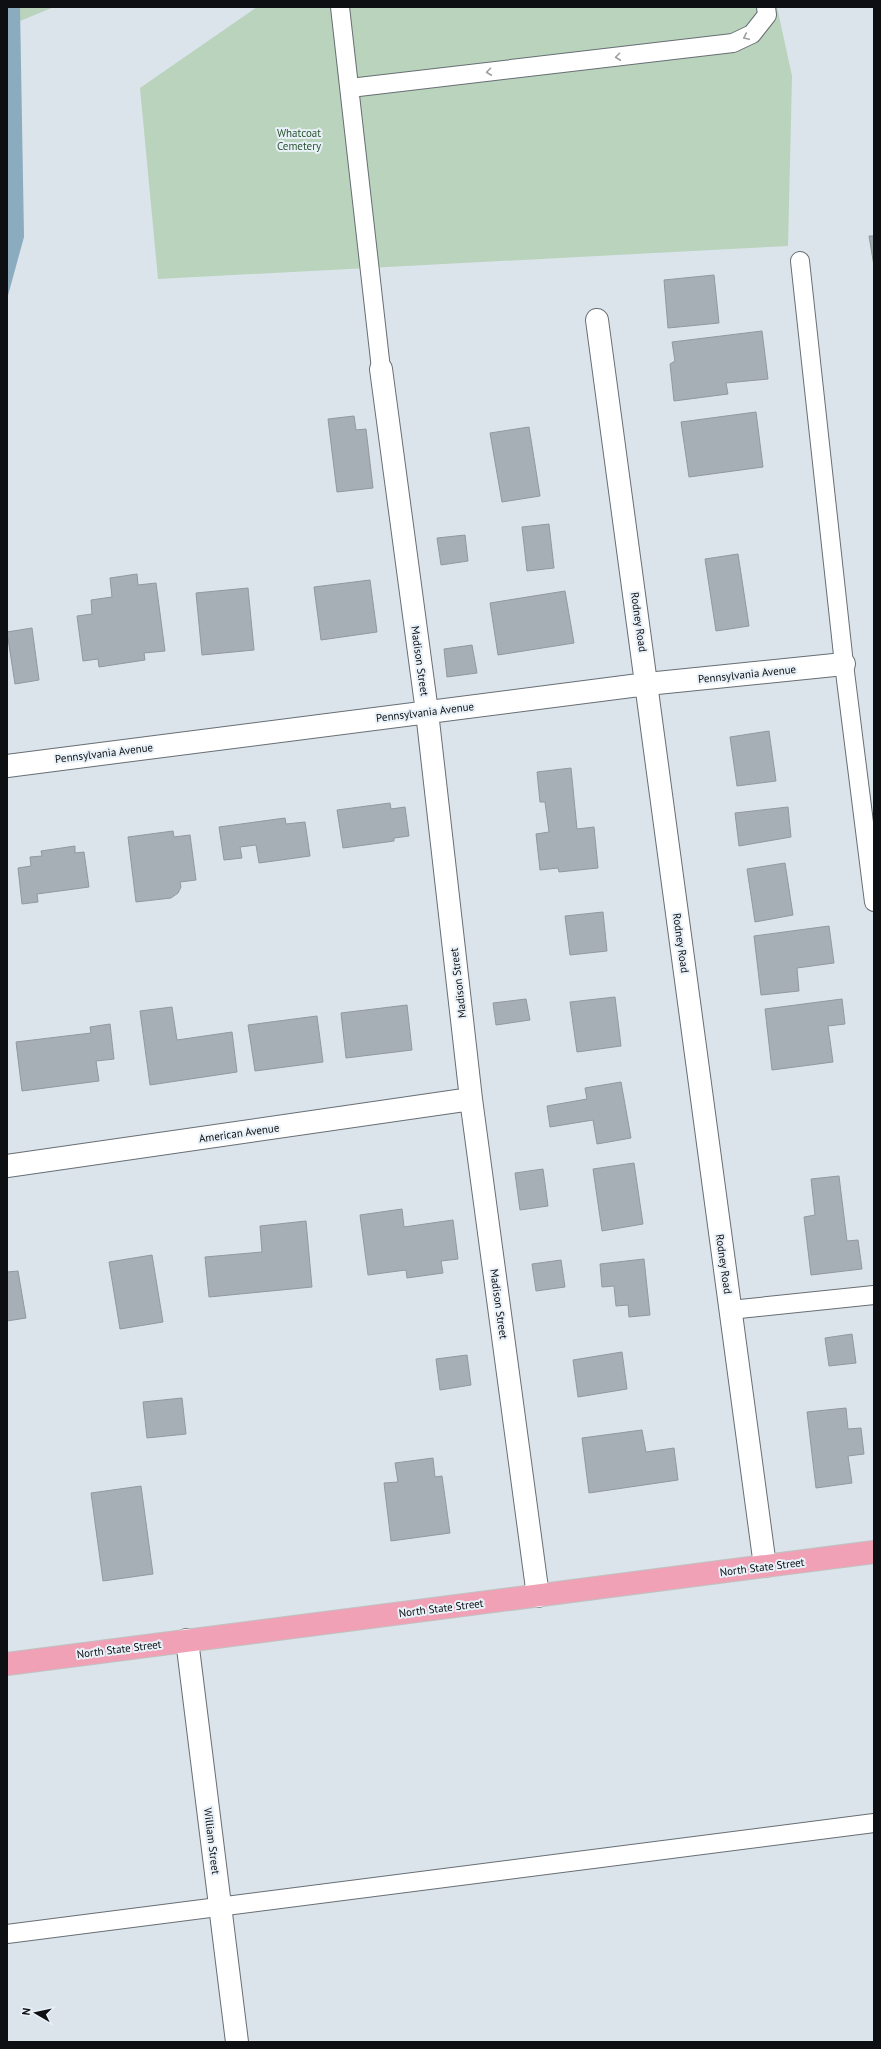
<svg xmlns="http://www.w3.org/2000/svg" width="881" height="2049" viewBox="0 0 881 2049" font-family="'PT Sans',sans-serif">
<rect width="100%" height="100%" fill="#dbe4eb"/>
<path fill="#b9d3bc" d="M20,7h34l-34,14z
M257,7h520l15,69 -4,170 -630,33 -18,-191z"/>
<path fill="#8babbe" d="M7,7h13l4,230 -17,62z"/>
<path fill="#a7afb6" stroke="#91999f" d="M869,236h5v30z
M714,275l5,48 -51,5 -4,-48z
M762,331l6,48 -42,4 2,11 -54,7 -4,-37 5,-3 -3,-19z
M756,412l7,55 -74,10 -8,-55z
M354,416l2,14 10,-1 7,59 -36,4 -9,-73z
M529,427l11,69 -38,6 -12,-69z
M549,524l5,44 -27,3 -5,-44z
M465,535l3,26 -27,4 -4,-27z
M738,554l11,72 -33,5 -11,-72z
M137,574l1,11 18,-2 9,68 -21,2 1,7 -46,7 -1,-8 -15,2 -6,-45 15,-2 -1,-14 21,-3 -2,-19z
M370,580l7,52 -56,8 -7,-53z
M248,588l6,62 -52,5 -6,-62z
M565,591l9,52 -76,12 -8,-52z
M32,628l7,52 -24,4 -8,-52z
M472,645l5,28 -30,4 -3,-28z
M769,731l7,50 -39,5 -7,-49z
M571,768l6,61 17,-2 4,41 -39,4 -1,-4 -18,2 -4,-36 13,-2 -4,-30h-5l-3,-30z
M390,803l1,6 14,-2 4,29 -15,2v3l-51,7 -6,-38z
M788,807l3,30 -52,9 -4,-33z
M285,818l1,6 19,-2 5,34 -51,7 -3,-18 -16,2 2,11 -18,2 -5,-33z
M173,831l1,6 16,-2 6,45 -16,2 1,5 -3,6 -7,5 -35,4 -8,-65z
M75,846v7l9,-1 5,35 -52,7 1,8 -16,2 -4,-36 13,-2 -1,-9 12,-1 -1,-5z
M785,863l8,52 -38,7 -8,-53z
M603,912l4,39 -37,4 -5,-39z
M829,926l5,37 -37,5 2,23 -38,4 -7,-59z
M615,997l6,49 -44,6 -7,-50z
M526,999l4,21 -34,5 -3,-22z
M842,999l3,25 -17,2 5,36 -61,8 -7,-61z
M407,1005l5,45 -66,8 -5,-45z
M172,1007l5,33 55,-8 5,40 -87,13 -10,-74z
M317,1016l6,46 -68,9 -7,-46z
M110,1024l4,35 -18,2 3,20 -77,10 -6,-49 75,-9 -1,-6z
M621,1082l10,56 -34,6 -4,-24 -43,7 -3,-21 40,-7 -2,-11z
M634,1163l9,61 -41,7 -9,-62z
M543,1169l5,37 -28,4 -5,-37z
M839,1176l8,65 11,-1 4,29 -51,6 -7,-58 11,-2 -4,-36z
M402,1209l2,18 49,-7 5,39 -17,2 2,12 -36,5 -1,-8 -38,5 -8,-60z
M306,1221l6,66 -103,10 -4,-40 57,-5 -2,-26z
M152,1255l11,67 -43,7 -11,-67z
M644,1259l6,56 -21,2 -1,-12 -12,1 -2,-20 -12,1 -2,-23z
M561,1260l4,27 -29,4 -4,-27z
M18,1271l8,47 -19,3v-49z
M852,1334l4,29 -27,3 -4,-28z
M622,1352l5,37 -49,8 -5,-37z
M467,1355l4,30 -31,5 -4,-31z
M182,1398l4,36 -39,4 -4,-36z
M846,1408l2,21 13,-1 3,26 -16,2 4,27 -36,5 -9,-76z
M642,1430l4,22 28,-4 4,32 -89,13 -7,-55z
M433,1458l2,19 7,-1 8,57 -59,8 -7,-58 14,-1 -3,-19z
M141,1486l12,88 -50,7 -12,-88z"/>
<g fill="none" stroke-linecap="round" stroke-linejoin="round">
<defs>
<path id="lane" d="M340,7l41,362
M350,88l383,-45 19,-9 15,-19 -1,-8
M800,261l44,403 30,238
M730,1310l144,-15
M7,1934l867,-111"/>
<path id="street" d="M597,320l168,1246
M381,369l46,343 44,387 67,497
M7,766l640,-82 197,-20
M7,1166l464,-67
M187,1640l50,402"/>
<path id="primary" d="M7,1664l867,-112"/>
</defs>
<use href="#lane" stroke="#676e74" stroke-width="20"/>
<use href="#street" stroke="#676e74" stroke-width="24"/>
<use href="#primary" stroke="#c0c1c1" stroke-width="24"/>
<use href="#lane" stroke="#fff" stroke-width="18"/>
<use href="#street" stroke="#fff" stroke-width="22"/>
<use href="#primary" stroke="#f1a1b6" stroke-width="22"/>
</g>
<defs><path id="oneway-chevron" d="M-2-3.5L2.5 0L-2 3.5" fill="none" stroke-width="1.6" stroke-linecap="round" stroke-linejoin="round"/></defs>
<g stroke="#9e9fa0">
<use href="#oneway-chevron" transform="translate(746 37) rotate(155)"/>
<use href="#oneway-chevron" transform="translate(618 57) rotate(173)"/>
<use href="#oneway-chevron" transform="translate(489 72) rotate(173)"/>
</g>
<g text-anchor="middle" stroke-width="4" stroke-linejoin="round" paint-order="stroke">
<g font-size="11" fill="#28522f" stroke="#e9f1f8">
<text x="299" y="137">Whatcoat<tspan x="299" dy="13">Cemetery</tspan></text>
</g>
<g font-size="11" fill="#0d0f12" stroke="#e9f1f8">
<text transform="translate(639 622) rotate(82)" y="4">Rodney Road</text>
<text transform="translate(420 661) rotate(82)" y="4">Madison Street</text>
<text transform="translate(747 674) rotate(-6)" y="4">Pennsylvania Avenue</text>
<text transform="translate(425 712) rotate(-7)" y="4">Pennsylvania Avenue</text>
<text transform="translate(104 753) rotate(-7)" y="4">Pennsylvania Avenue</text>
<text transform="translate(681 943) rotate(82)" y="4">Rodney Road</text>
<text transform="translate(458 983) rotate(-97)" y="4">Madison Street</text>
<text transform="translate(239 1133) rotate(-8)" y="4">American Avenue</text>
<text transform="translate(724 1264) rotate(82)" y="4">Rodney Road</text>
<text transform="translate(499 1304) rotate(82)" y="4">Madison Street</text>
<text transform="translate(762 1567) rotate(-7)" y="4">North State Street</text>
<text transform="translate(441 1608) rotate(-7)" y="4">North State Street</text>
<text transform="translate(119 1649) rotate(-7)" y="4">North State Street</text>
<text transform="translate(212 1841) rotate(83)" y="4">William Street</text>
</g>
</g>
<rect width="881" height="2049" fill="none" stroke="#0d0f12" stroke-width="16"/>
<g transform="translate(36 2013) rotate(279)" stroke="#e9f1f8" stroke-width="3" paint-order="stroke">
<path d="M0-3L7 15L0 10L-7 15Z" fill="#0d0f12"/>
<text y="-6" font-size="11" font-weight="bold" text-anchor="middle" fill="#0d0f12">N</text>
</g>
</svg>
